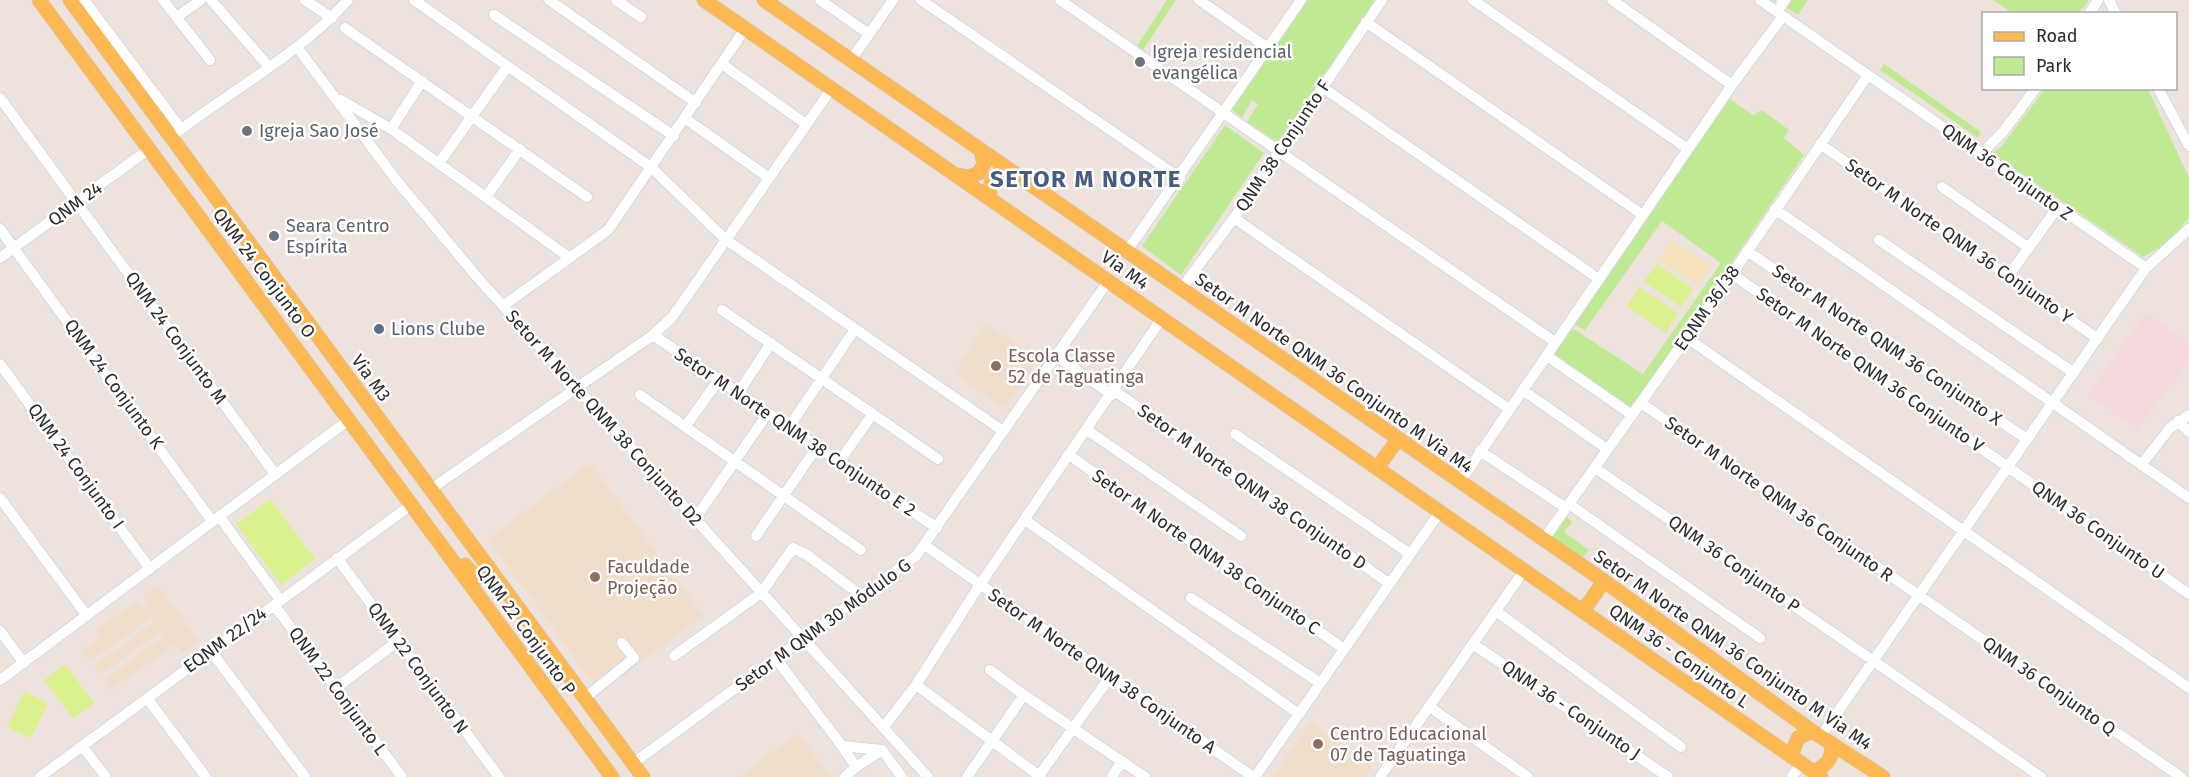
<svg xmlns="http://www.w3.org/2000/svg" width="2189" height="777" viewBox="0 0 2189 777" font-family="'Fira Sans',sans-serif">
<rect width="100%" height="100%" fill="#eee3dc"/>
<path fill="#f1deca" d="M985,324l54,36 -35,49 -50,-37z
M590,463l113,152 -103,78 -112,-154z
M158,584l41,57 -17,12 -6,-9 -66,47 -7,-10 62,-46 -4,-4 -61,44 -7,-9 61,-44 -3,-4 -61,44 -9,-11 19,-13 -5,-8 41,-29 5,7 7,-5 -5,-8z
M1310,722l63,44 -8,11h-93z
M798,733l33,44h-93z"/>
<path fill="#f6d8df" d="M2146,312l43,30v21l-52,66 -50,-34z"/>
<path fill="#bfea93" d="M1167,0h9l-33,50 -6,-4z
M1308,0h70l-99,143 -32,-21 11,-18 -6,-4 -10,18 -11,-9z
M1773,0h35l-10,15z
M1993,0h96l-10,13h-67z
M1884,64l97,68 -3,6 -98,-68z
M2045,89h103l41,89v40l-19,23 -27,16 -151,-104 8,-5z
M1729,99l24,16 9,-5 27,20 -5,8 20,17 -171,254 -80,-56 19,-25 71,46 78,-111 -59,-42 -77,109 -11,-6z
M1225,125l39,28 -83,122 -39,-29z
M1565,516l7,6 -8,10 25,18 -7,8 -30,-22z"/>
<path fill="#f6e3bc" d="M1671,240l40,26 -13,19 -39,-25z"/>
<path fill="#d9f28e" d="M1657,264l36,25 -12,18 -37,-26z
M1639,287l39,26 -12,20 -39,-27z
M270,499l45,60 -34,26 -45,-61z
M65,664l29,39 -21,15 -29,-38z
M24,692l24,11 -17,35 -24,-11z"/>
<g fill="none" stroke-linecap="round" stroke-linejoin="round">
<defs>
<path id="minor" d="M84,0l97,129
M163,0l47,60
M211,0l58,67
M305,0l27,18
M414,0l238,168 73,71 278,192
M549,0l147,103
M616,0l25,17
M820,0l49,34
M921,0l259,178
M1060,0l495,342
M1199,0l69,48
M1473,0l215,149
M1612,0l120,85
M1760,0l386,268
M1782,0l-1,6 4,-6
M2109,0l7,14
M2089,14l9,-14
M494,15l180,121
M177,17l24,-17
M1366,22l277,193
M345,28l242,169
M297,47l100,134 80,96 451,500
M851,60l42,-60
M722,64l84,60
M1322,87l277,192
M2158,88l31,58
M0,98l275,376
M341,100l50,29 179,129
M686,119l83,59
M391,129l31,-48
M171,137c58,-46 127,-81 177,-137
M1820,144l278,195
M1981,154l22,-22 33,-44
M439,163l68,-96
M1942,187l87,61
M486,197l34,-48
M1775,209l414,289
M1234,218l275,191
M0,229l212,292
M1879,240l195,133
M1127,251l174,-251
M1747,251l280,188
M0,258l149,-109
M1732,274l457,320
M2009,275l49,-68
M1181,289l53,-71 148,-218
M503,306l105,-76 137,-201
M722,310l216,149
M653,335l284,193
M1687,338l502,350
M1055,355l57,40
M1547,356l85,59
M0,364l150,205
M1115,391l275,193
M1524,391l83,58
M739,392l32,-49
M640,395l221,155
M1641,403l540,374
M2178,421l11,11
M685,427l35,-49
M789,427l66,-98
M1087,430l154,106
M1235,434l175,120
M1480,451l86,57
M1069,455l275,194
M839,462l33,-47
M2141,465l29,-37 19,-13
M1595,468l446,309
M1460,482l272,-397 51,-69
M431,489l222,-154 20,-19 159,-228
M0,498l87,118
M1569,504l191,134
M219,516l61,84
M695,519l73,-106
M1025,520l274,194
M756,536l61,-89
M1544,539l188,-265 136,-199
M926,546l327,231
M337,558l162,219
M1191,598l129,85
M274,605l128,172
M1496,611l185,136
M0,631l24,32
M1473,644l195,133
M211,651l94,126
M674,656l87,-63 32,-45 14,7 55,41
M777,660l65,86 40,4 20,27
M0,680l350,-261
M916,685l125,92
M336,688l62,-47
M1024,695l121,82
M147,698l59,79
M585,698l49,-40 -12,-15
M1430,707l98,70
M883,728l33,-43 63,-99 183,-268
M1821,736l325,-468 43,-39
M82,746l24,31
M842,746l14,21 -11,10
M632,764l284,-208 193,-276
M856,767l26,-17
M40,777l371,-272
M967,777l57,-82 -34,-25
M1038,777l72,-100
M1112,777l10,-16
M1255,777l184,-264
M1380,777l143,-205
M1792,777l9,-14"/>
<path id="major" d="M39,0l573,777
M70,0l573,777
M704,0l1117,777
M764,0l840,581 208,150 71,46
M959,175l9,2 11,-4 5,-9 -3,-13
M990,197c-2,-17 5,-28 24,-23
M1378,467l20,-28
M465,565l12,13 8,-3 3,-9
M1583,611l21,-30
M1791,756l7,-18 14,-7
M1814,772c12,-7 20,-13 17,-29"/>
</defs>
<use href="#minor" stroke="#d1d8e5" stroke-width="12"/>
<use href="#major" stroke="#c4c4c4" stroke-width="15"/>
<use href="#minor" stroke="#fff" stroke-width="10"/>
<use href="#major" stroke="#feb851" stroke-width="14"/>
</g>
<g fill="#6b7280" stroke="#fff" stroke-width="2">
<circle cx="1140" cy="62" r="6"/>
<circle cx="247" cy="131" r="6"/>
<circle cx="274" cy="236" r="6"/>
</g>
<circle fill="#5c6f8a" stroke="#fff" stroke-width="2" cx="379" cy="329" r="6"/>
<g fill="#8d6e63" stroke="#fff" stroke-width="2">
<circle cx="996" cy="366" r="6"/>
<circle cx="595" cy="577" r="6"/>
<circle cx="1318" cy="744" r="6"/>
</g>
<g text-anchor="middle" stroke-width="5" stroke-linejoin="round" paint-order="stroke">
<g font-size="18" fill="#5b616d" stroke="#fff" text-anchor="start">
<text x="1152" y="58">Igreja residencial<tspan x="1152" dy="21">evangélica</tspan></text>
<text x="259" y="137">Igreja Sao José</text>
<text x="286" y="232">Seara Centro<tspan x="286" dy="21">Espírita</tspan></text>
</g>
<g font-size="18" fill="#2b2b2b" stroke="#fff">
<text transform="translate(1283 146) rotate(-56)" y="6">QNM 38 Conjunto F</text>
<text transform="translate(2007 172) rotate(35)" y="6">QNM 36 Conjunto Z</text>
<text transform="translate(75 204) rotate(-36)" y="6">QNM 24</text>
<text transform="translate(1959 241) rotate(35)" y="6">Setor M Norte QNM 36 Conjunto Y</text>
<text transform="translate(1125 270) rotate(35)" y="6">Via M4</text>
<text transform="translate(264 273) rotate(53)" y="6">QNM 24 Conjunto O</text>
<text transform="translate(1707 308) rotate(-55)" y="6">EQNM 36/38</text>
<text transform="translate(176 338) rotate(54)" y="6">QNM 24 Conjunto M</text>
<text transform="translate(1887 345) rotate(34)" y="6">Setor M Norte QNM 36 Conjunto X</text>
<text transform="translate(1870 370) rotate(35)" y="6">Setor M Norte QNM 36 Conjunto V</text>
<text transform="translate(1334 373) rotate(35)" y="6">Setor M Norte QNM 36 Conjunto M Via M4</text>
<text transform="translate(371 378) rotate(54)" y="6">Via M3</text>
<text transform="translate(114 384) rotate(54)" y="6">QNM 24 Conjunto K</text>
<text transform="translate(604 418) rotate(48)" y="6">Setor M Norte QNM 38 Conjunto D2</text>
<text transform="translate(795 432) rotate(34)" y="6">Setor M Norte QNM 38 Conjunto E 2</text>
<text transform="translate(76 466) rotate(54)" y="6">QNM 24 Conjunto I</text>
<text transform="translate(1252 487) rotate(35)" y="6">Setor M Norte QNM 38 Conjunto D</text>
<text transform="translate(1779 499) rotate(35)" y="6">Setor M Norte QNM 36 Conjunto R</text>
<text transform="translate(2098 530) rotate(35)" y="6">QNM 36 Conjunto U</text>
<text transform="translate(1206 552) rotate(35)" y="6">Setor M Norte QNM 38 Conjunto C</text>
<text transform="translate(1734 564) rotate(35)" y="6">QNM 36 Conjunto P</text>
<text transform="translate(823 625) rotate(-36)" y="6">Setor M QNM 30 Módulo G</text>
<text transform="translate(526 630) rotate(54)" y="6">QNM 22 Conjunto P</text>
<text transform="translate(225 640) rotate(-36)" y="6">EQNM 22/24</text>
<text transform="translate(1733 650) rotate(35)" y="6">Setor M Norte QNM 36 Conjunto M Via M4</text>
<text transform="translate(1679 656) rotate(35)" y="6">QNM 36 - Conjunto L</text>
<text transform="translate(418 668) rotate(54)" y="6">QNM 22 Conjunto N</text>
<text transform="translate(1102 671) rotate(35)" y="6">Setor M Norte QNM 38 Conjunto A</text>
<text transform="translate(2049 686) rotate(35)" y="6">QNM 36 Conjunto Q</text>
<text transform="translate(338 691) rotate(54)" y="6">QNM 22 Conjunto L</text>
<text transform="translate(1571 710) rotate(34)" y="6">QNM 36 - Conjunto J</text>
</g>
<g font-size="18" fill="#4e5e75" stroke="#fff" text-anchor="start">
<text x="391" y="335">Lions Clube</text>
</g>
<g font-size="18" fill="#785e54" stroke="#fff" text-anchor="start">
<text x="1008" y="362">Escola Classe<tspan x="1008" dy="21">52 de Taguatinga</tspan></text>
<text x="607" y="573">Faculdade<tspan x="607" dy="21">Projeção</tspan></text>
<text x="1330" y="740">Centro Educacional<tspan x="1330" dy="21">07 de Taguatinga</tspan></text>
</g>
<g font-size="24" font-weight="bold" letter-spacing="1.5" fill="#475b80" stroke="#fff">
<text x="1086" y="187">SETOR M NORTE</text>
</g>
</g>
<rect x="1982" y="12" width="195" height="78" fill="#ffffff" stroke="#aaaaaa" stroke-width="1.5"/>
<rect x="1994" y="32" width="30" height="9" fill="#feb851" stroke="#aaaaaa" stroke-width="1.5"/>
<text x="2036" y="42" font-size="18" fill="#2b2b2b">Road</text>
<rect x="1994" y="57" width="30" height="18" fill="#bfea93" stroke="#aaaaaa" stroke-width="1.5"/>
<text x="2036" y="72" font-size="18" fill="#2b2b2b">Park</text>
</svg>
